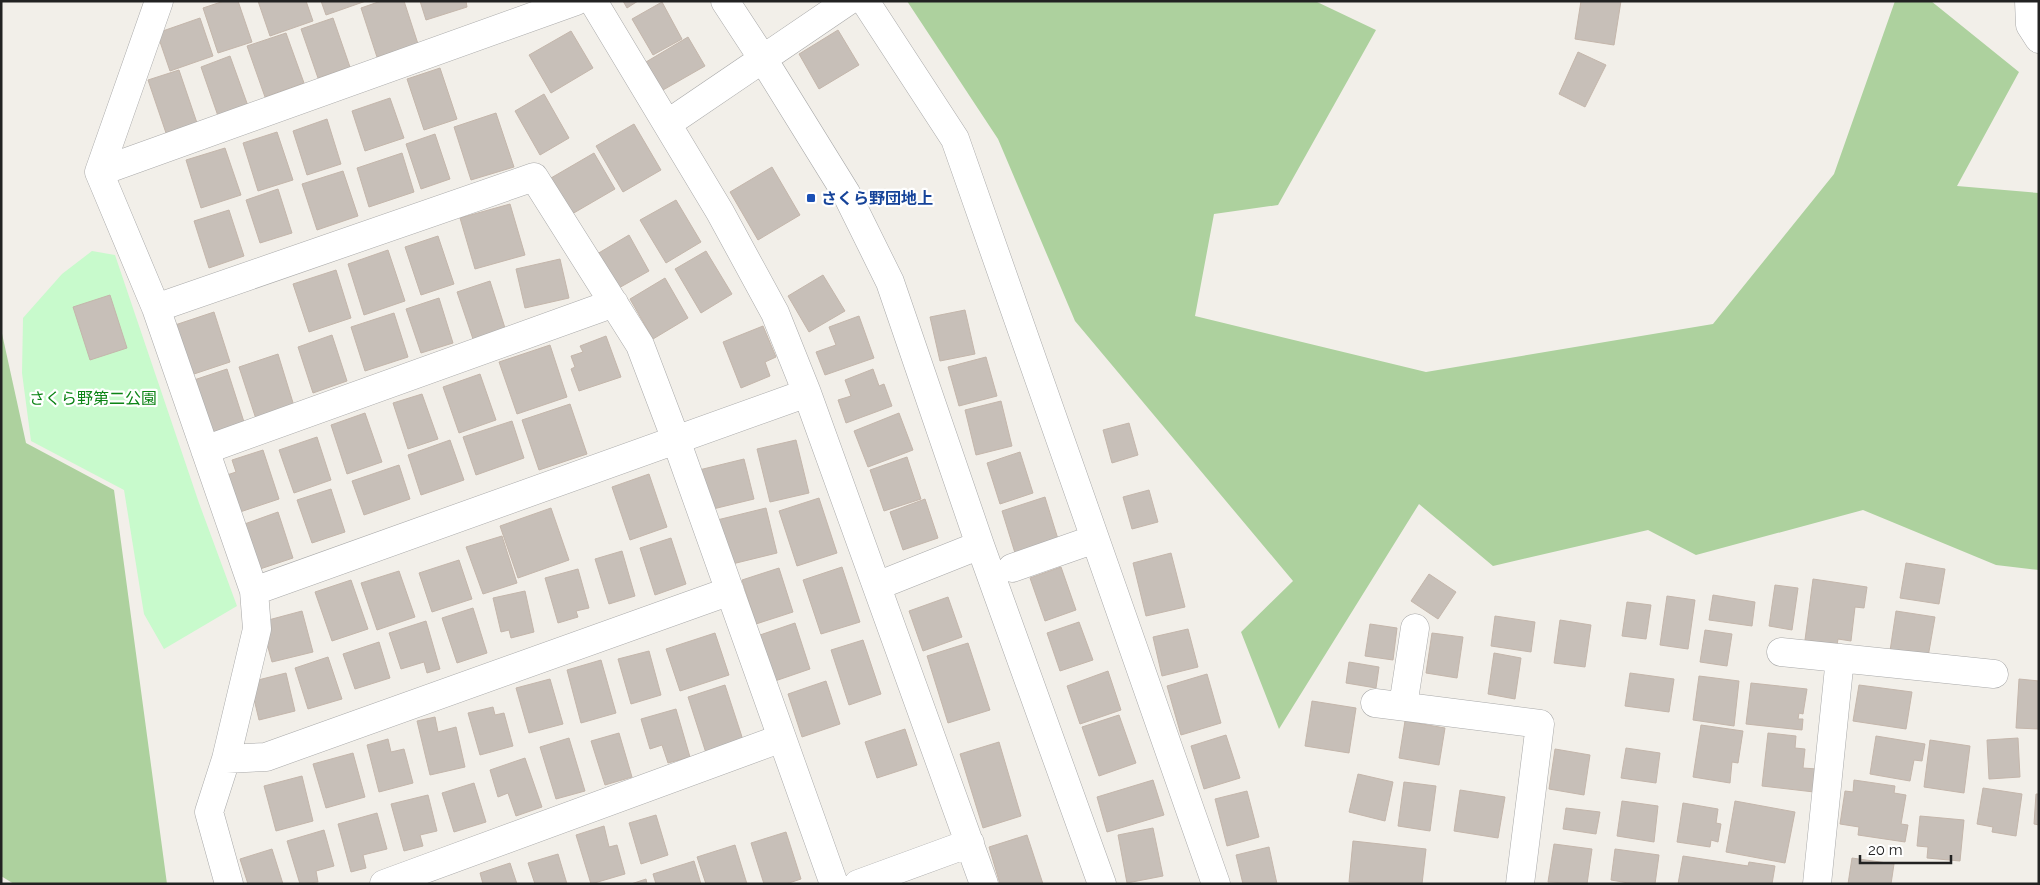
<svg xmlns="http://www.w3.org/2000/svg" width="2040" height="885" viewBox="0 0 2040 885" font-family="Raleway,'Noto Sans JP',sans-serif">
<rect width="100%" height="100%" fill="#f2efe9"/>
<path fill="#add19e" d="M907,1h408l61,29 -98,175 -64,9 -19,102 231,56 287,-48 121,-150 61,-173h36l88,71 -62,114 82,7v377l-43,-5 -133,-55 -167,45 -48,-25 -155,36 -74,-62 -140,225 -38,-97 52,-51 -218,-260 -77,-182z
M1,329l25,114 88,47 53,394h-153l-13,-8z"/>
<path fill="#c8facc" d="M92,251l23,4 84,248 38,103 -73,43 -20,-35 -20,-124 -93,-49 -9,-68 1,-55 39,-44z"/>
<path fill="#c7bfb8" stroke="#c4b6ab" d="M224,1h14l14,41 -34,11 -15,-45z
M258,1h48l7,20 -43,15z
M321,1h45l-40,14z
M381,1h23l14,43 -41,13 -16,-49z
M420,1h46l1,6 -41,13z
M623,1h15l-11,7z
M1581,1h40l-7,44 -39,-6z
M662,2l20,37 -29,16 -21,-36z
M200,18l13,38 -43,15 -13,-38z
M333,18l17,49 -32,11 -17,-49z
M838,30l21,35 -40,24 -20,-35z
M571,31l22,37 -42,25 -22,-38z
M286,33l18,50 -39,14 -18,-51z
M688,37l17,29 -42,24 -17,-28z
M1578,52l28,13 -21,42 -26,-13z
M230,56l18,50 -30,10 -17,-49z
M440,68l17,51 -33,11 -17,-51z
M179,70l18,53 -31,10 -18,-53z
M544,94l25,44 -29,17 -25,-44z
M390,98l14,40 -39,13 -13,-40z
M496,113l18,54 -43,13 -17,-53z
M327,119l14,45 -34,11 -14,-44z
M634,124l27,46 -38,22 -27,-46z
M277,132l16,48 -35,11 -15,-48z
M435,134l15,45 -29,10 -15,-45z
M225,148l16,47 -40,13 -15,-48z
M402,153l12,39 -45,15 -12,-39z
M594,153l21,36 -43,25 -21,-36z
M772,167l28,48 -42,25 -28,-48z
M343,171l15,45 -41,14 -15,-46z
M278,189l14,44 -32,10 -14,-43z
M676,200l25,42 -35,21 -26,-43z
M510,204l15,51 -50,14 -15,-51z
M229,210l15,46 -35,12 -15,-47z
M629,235l20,36 -32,18 -20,-35z
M438,236l16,48 -33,11 -16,-48z
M388,250l17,51 -41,14 -16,-51z
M706,251l26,43 -31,19 -26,-44z
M560,259l9,39 -44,10 -9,-39z
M336,270l15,48 -42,14 -16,-48z
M823,275l22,36 -36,21 -21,-36z
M665,278l23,40 -35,21 -23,-40z
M490,281l15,47 -32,11 -16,-47z
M110,295l17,53 -37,12 -17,-53z
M439,298l14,45 -32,10 -15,-44z
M965,310l10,44 -35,7 -10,-44z
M214,312l16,50 -39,13 -16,-50z
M394,313l14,44 -43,14 -14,-44z
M859,316l15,42 -49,17 -9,-23 20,-7 -7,-18z
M763,326l13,31 -11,5 5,14 -29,12 -18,-46z
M332,335l15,46 -34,12 -15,-46z
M606,336l15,41 -42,14 -8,-22 4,-2 -4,-11 12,-4 -3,-6z
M550,345l17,52 -50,17 -18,-52z
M278,354l16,52 -38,13 -17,-52z
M986,357l11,39 -38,10 -11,-39z
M227,369l17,53 -39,13 -17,-53z
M873,369l6,17 5,-2 8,22 -46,17 -8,-23 13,-4 -6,-16z
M480,374l16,46 -37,13 -16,-46z
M422,394l16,45 -30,10 -15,-46z
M1001,401l11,45 -36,9 -11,-45z
M570,404l17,50 -48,16 -17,-50z
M365,413l17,49 -35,12 -16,-49z
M899,413l14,37 -45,17 -14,-36z
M512,421l12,37 -48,17 -13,-38z
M1129,423l9,32 -26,8 -9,-33z
M317,437l14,43 -37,13 -15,-43z
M450,440l14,40 -43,15 -13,-40z
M796,440l13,53 -39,9 -13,-53z
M263,450l16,49 -39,13 -13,-37 9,-3 -4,-12z
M1020,452l13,41 -33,11 -13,-41z
M907,457l14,42 -37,12 -14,-41z
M744,459l10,40 -45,11 -10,-40z
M399,465l11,34 -46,16 -12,-34z
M649,474l18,53 -37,13 -18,-53z
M331,489l14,43 -33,11 -15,-43z
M1149,490l9,32 -26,7 -9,-32z
M1045,497l13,42 -43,14 -13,-42z
M819,498l18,55 -40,13 -18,-55z
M925,499l13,39 -35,12 -13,-38z
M551,508l18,52 -51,18 -18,-52z
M766,508l11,45 -53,13 -11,-45z
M278,512l15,46 -39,13 -15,-45z
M502,536l15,47 -34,11 -17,-47z
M671,538l15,46 -31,11 -15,-47z
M622,551l13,45 -26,8 -14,-45z
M1171,553l14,54 -39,9 -13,-53z
M459,560l13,39 -40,13 -13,-39z
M1906,563l39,6 -6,35 -39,-6z
M842,567l18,55 -39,12 -18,-54z
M1061,567l15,43 -31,11 -15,-43z
M779,568l14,44 -37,12 -14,-44z
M578,569l11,39 -13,3 2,6 -20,6 -13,-45z
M399,571l16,46 -38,13 -16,-47z
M1429,574l27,18 -18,27 -27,-18z
M1813,579l54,8 -3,21 -9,-1 -4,34 -13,-2 -1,6 -32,-5z
M351,580l17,49 -36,12 -17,-49z
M1775,585l23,3 -6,42 -23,-4z
M525,591l9,41 -23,6 -2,-8 -8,2 -8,-34z
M1713,595l42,7 -3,24 -43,-6z
M1667,596l28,4 -7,49 -28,-4z
M948,597l14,40 -39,14 -14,-40z
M1627,602l24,3 -5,34 -24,-3z
M473,608l14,45 -30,10 -15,-45z
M302,611l11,41 -41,10 -11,-40z
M1896,611l39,6 -7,40 -38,-6z
M1495,616l40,6 -4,30 -40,-6z
M1560,620l31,5 -6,42 -31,-4z
M426,621l14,48 -13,4 -3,-11 -23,7 -12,-36z
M1079,622l14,38 -33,11 -13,-38z
M795,623l15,46 -35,12 -15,-46z
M1370,624l27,4 -4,32 -28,-4z
M1188,629l10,38 -36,9 -9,-39z
M1705,630l27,4 -5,32 -27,-4z
M715,633l14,42 -49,16 -14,-42z
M1432,633l31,4 -6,41 -31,-5z
M863,640l18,54 -32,11 -18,-55z
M379,642l11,36 -35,11 -12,-35z
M968,643l22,67 -42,13 -21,-67z
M649,651l12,44 -30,9 -13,-45z
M1494,653l27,5 -6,41 -27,-5z
M328,657l14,42 -34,10 -13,-41z
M601,660l15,53 -35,10 -14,-53z
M1349,662l30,5 -3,21 -30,-5z
M1108,671l13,39 -41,14 -13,-38z
M286,673l9,38 -36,9 -9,-38z
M1630,673l44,6 -5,33 -44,-6z
M1207,674l14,49 -40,12 -14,-49z
M1699,676l40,5 -5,45 -41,-6z
M550,679l13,45 -34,9 -13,-45z
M2019,679l20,2v48l-23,-1z
M826,681l14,43 -38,13 -14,-43z
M1751,683l56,6 -4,25 -4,-1 -1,6h5l-1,11 -56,-6z
M725,685l18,55 -37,13 -18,-56z
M1859,685l53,7 -6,37 -53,-8z
M1312,701l44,7 -7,45 -44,-7z
M493,707l2,8 9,-2 9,33 -33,9 -12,-42z
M676,709l14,48 -22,6 -6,-18 -12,4 -9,-30z
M1119,715l17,48 -37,13 -17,-49z
M435,717l3,15 18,-5 9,40 -35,8 -13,-54z
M1405,721l40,7 -6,37 -40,-7z
M1701,725l42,6 -5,32 -6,-1 -2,21 -37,-6z
M905,729l12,36 -40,13 -12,-36z
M619,733l13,44 -27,8 -14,-44z
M1768,733l28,3 -1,12 10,1 -2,19 14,1 -3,23 -52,-6z
M1226,735l14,43 -36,11 -13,-43z
M1876,736l49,8 -3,17 -8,-1 -4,21 -40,-7z
M569,738l16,53 -29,8 -16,-52z
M2018,738l2,39 -31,2 -2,-39z
M388,739l3,13 13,-3 9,34 -34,9 -12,-47z
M1930,740l40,6 -6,47 -40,-6z
M999,742l22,74 -38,12 -23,-74z
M1626,748l34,5 -4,30 -35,-5z
M1555,749l35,6 -6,40 -35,-6z
M353,753l12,44 -39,11 -13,-44z
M525,758l17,49 -26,9 -8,-23 -10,4 -8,-27z
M1358,774l35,8 -8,39 -36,-9z
M302,776l11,45 -37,10 -12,-45z
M1153,780l11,35 -57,17 -10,-35z
M1854,780l41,6 -1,7 12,2 -5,29 7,1 -3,17 -47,-7 1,-8 -19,-3 5,-33 8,1z
M1404,782l32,4 -6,45 -32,-5z
M474,783l12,39 -32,10 -12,-39z
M1983,788l39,6 -6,42 -24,-4 1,-5 -16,-3z
M1460,790l45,7 -7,41 -44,-7z
M1247,791l12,46 -32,9 -12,-47z
M2036,794h3v31l-5,-1z
M428,795l9,36 -17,4 3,11 -19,5 -13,-47z
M1622,801l36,5 -4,36 -37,-6z
M1735,801l60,11 -10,51 -59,-11z
M1683,803l35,6 -2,14 5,1 -3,18 -7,-2 -1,7 -33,-5z
M1566,808l34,4 -4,22 -33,-5z
M377,813l10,36 -24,6 3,13 -15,4 -13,-48z
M656,815l12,40 -27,9 -12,-41z
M1920,816l44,4 -4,41 -33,-3 1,-11 -11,-1z
M604,826l5,21 8,-2 8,29 -34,10 -15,-49z
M1153,828l10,48 -36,7 -9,-48z
M324,830l10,36 -18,5 2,11 -18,2 -13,-43z
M786,832l15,47 -15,5h-22l-13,-41z
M1027,835l16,49h-43l-11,-37z
M1353,841l73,8 -4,35 -73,-2z
M1554,844l38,5 -5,35 -39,-2z
M735,845l12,39h-41l-9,-27z
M1269,847l8,37h-34l-7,-29z
M272,849l11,35h-35l-8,-25z
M1615,849l44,6 -4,29h-21l-23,-4z
M558,854l9,30h-32l-7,-21z
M1683,856l65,10 1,-4 26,4 -3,18h-94z
M1852,858l42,6 -3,20h-43z
M694,861l7,23h-45l-3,-10z
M510,863l7,21h-34l-3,-11z
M646,879l1,5h-16z"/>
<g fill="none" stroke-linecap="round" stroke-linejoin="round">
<defs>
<path id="minor" d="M159,1l-60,171 57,136 98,283 3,38 -31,130 -17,53 20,72
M593,1l127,211 55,101 32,80 177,491
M725,1l38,58 83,134 44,89 90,263 122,339
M865,1l90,138 261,745
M2029,1l1,24 9,14
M667,124l181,-123
M99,172l477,-171
M156,308l378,-131 106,168 36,95 158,444
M205,450l409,-147
M1012,568l83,-29
M877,586l103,-41
M254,591l553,-198
M1781,652l213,22
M1375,703l165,21 -20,160
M1403,706l12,-78
M226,759l40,-2 464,-166
M384,884l398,-146
M858,884l112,-41
M1817,884l23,-226"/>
</defs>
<use href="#minor" stroke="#a9a9a9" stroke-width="29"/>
<use href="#minor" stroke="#fff" stroke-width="28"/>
</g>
<rect fill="#1a4fb4" stroke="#fff" stroke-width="2" x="806" y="193" width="10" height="10" rx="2.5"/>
<g text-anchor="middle" stroke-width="4.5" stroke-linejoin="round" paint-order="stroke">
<g font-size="16" font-weight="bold" fill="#164399" stroke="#fff" text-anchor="start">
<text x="821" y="204">さくら野団地上</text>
</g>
<g font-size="16" fill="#0c8416" stroke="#fff">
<text x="93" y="404">さくら野第二公園</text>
</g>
</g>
<rect width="2040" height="885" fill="none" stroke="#222222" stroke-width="5"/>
<path d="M1860 855v8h91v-8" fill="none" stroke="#222222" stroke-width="2.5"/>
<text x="1868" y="855" font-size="15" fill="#222222" stroke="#ffffff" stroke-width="4" paint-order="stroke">20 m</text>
</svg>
